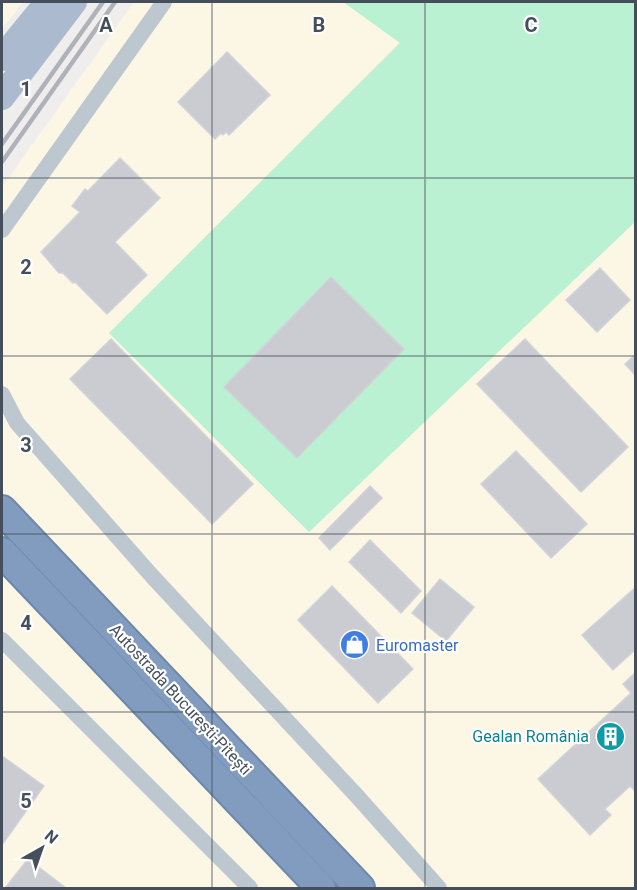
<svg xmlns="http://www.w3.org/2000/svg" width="637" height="890" viewBox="0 0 637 890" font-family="Roboto,sans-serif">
<rect width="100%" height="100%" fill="#f0eded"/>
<path fill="#fcf7e5" d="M2,2h21l-21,27z
M134,2h209l57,40 -291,291 200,199 326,-310v666h-633v-701z"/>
<path fill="#b9f1d2" d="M343,2h292v220l-326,310 -200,-199 291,-290z"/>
<path fill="#caccd2" stroke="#d1d3d9" stroke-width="1.5" d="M227,52l43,43 -41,40 -3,-3 -3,3 -2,-2 -6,6 -37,-37z
M120,158l40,40 -45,44 32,33 -40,39 -32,-32 -2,1 -10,-10h-4l-18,-21 39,-40 -8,-6 13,-17 3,2z
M600,268l30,32 -33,32 -31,-32z
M331,277l73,72 -107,109 -73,-71z
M111,339l142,145 -41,40 -142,-145z
M525,339l103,108 -47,45 -104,-108z
M636,354v22l-11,-12z
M516,451l71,73 -36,34 -70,-74z
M370,486l12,12 -52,52 -11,-12z
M370,540l51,51 -20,22 -52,-51z
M440,579l34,28 -28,34 -34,-28z
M332,586l81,83 -35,34 -80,-83z
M636,587v62l-23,21 -31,-35z
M636,672v120l-6,-6 -25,23 6,6 -21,20 -52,-56 93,-86 -8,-9z
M2,756l42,30 -42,59z
M28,859l38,29h-61z"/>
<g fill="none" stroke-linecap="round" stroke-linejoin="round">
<defs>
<path id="highway" d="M2,510l358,378
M2,552l319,336"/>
</defs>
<use href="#highway" stroke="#6d87ab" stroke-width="32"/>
<path stroke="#bdc7d0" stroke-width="16" d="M2,230l162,-228
M2,394l15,29 135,153 204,219 83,93
M2,640l248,248"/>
<path stroke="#abbace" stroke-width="26" d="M2,58l46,-56
M2,97l72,-95"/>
<use href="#highway" stroke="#829cbf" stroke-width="28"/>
<path stroke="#afb2b8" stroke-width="4.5" d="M2,144l101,-142
M2,162l113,-160"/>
</g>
<path fill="none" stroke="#454f5b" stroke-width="1.5" stroke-opacity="0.55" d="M212,2v886M425,2v886M2,178h634M2,356h634M2,534h634M2,712h634"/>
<defs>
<symbol id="shop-disc" viewBox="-11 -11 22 22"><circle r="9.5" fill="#3f7fe0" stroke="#fff"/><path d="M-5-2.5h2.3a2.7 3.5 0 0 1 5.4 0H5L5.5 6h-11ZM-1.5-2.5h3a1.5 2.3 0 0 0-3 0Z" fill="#fff"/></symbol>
<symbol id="building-disc" viewBox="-11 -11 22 22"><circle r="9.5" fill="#0f9aa8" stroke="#fff"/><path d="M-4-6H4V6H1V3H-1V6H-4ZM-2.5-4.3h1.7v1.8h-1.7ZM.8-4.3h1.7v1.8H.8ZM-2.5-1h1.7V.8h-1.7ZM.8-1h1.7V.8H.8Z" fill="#fff"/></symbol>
</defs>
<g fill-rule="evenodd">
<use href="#shop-disc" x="338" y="628" width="33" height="33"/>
<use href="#building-disc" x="594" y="720" width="33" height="33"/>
</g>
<g text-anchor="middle" stroke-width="4.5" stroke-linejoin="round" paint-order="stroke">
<g font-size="16" fill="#366cbe" stroke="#fff" text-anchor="start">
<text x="376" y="651">Euromaster</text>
</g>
<g font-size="16" fill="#454f5b" stroke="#fff">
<text transform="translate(181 699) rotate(47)" y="6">Autostrada București-Pitești</text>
</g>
<g font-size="16" fill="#0d838f" stroke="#fff" text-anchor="end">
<text x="589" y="742">Gealan România</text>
</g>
</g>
<g font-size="20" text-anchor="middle" font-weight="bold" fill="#454f5b" stroke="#fff" stroke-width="4.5" stroke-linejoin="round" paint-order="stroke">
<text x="106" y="32">A</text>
<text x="319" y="32">B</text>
<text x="531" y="32">C</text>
<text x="26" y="96">1</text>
<text x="26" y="274">2</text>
<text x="26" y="452">3</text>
<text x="26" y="630">4</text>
<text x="26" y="808">5</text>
</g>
<rect width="637" height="890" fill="none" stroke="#454f5b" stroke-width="6"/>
<g transform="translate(42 848) rotate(40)" stroke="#ffffff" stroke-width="4.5" paint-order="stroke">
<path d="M0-4.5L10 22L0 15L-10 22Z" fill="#454f5b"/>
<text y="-9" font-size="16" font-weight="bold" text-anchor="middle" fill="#454f5b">N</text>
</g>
</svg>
